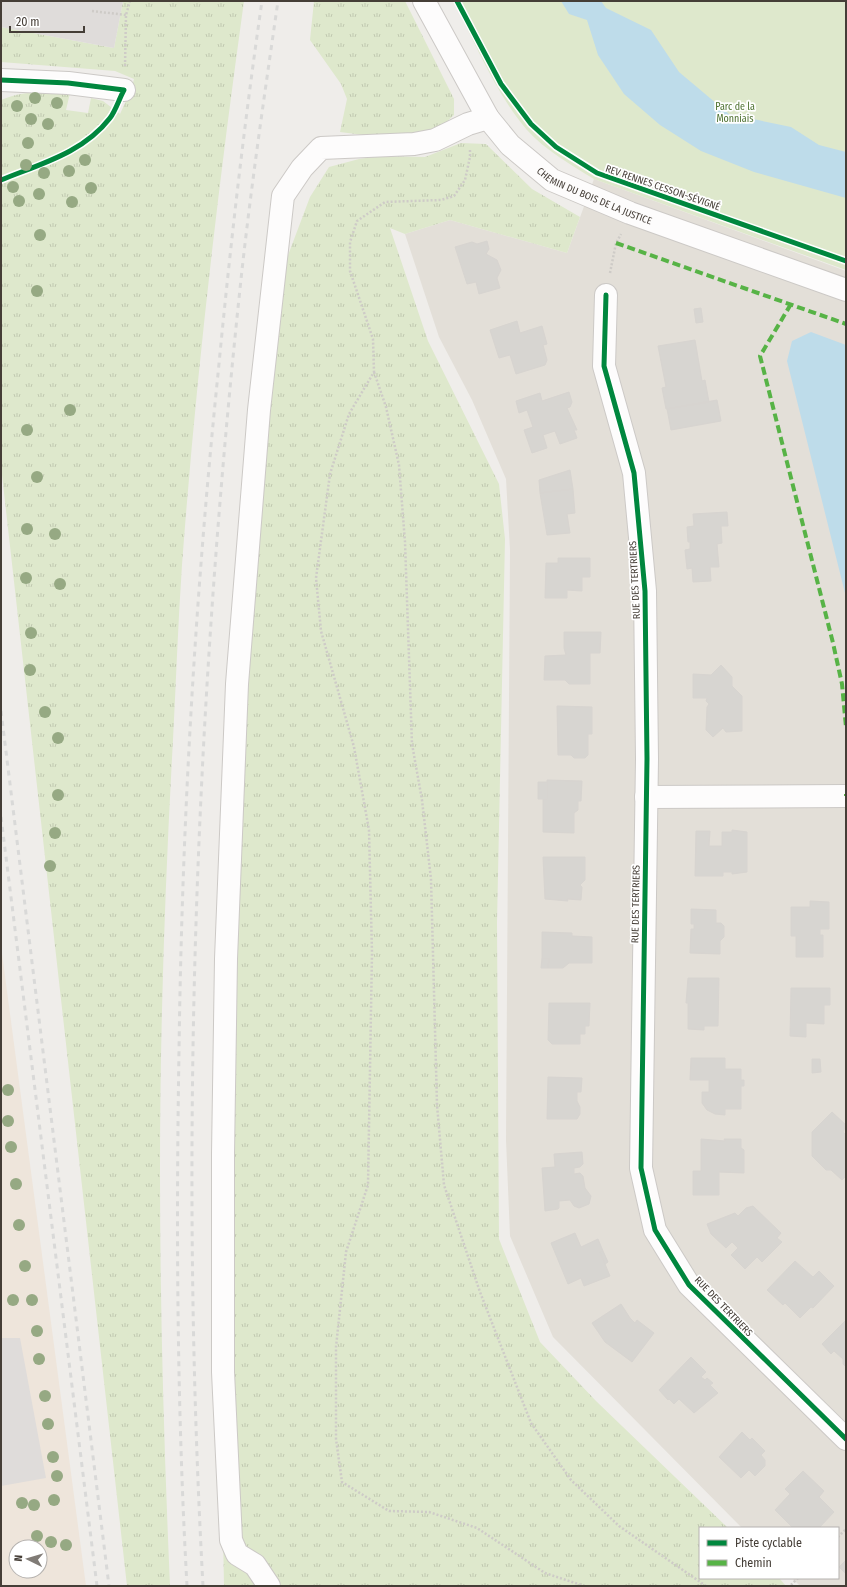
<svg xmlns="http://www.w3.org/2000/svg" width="847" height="1587" viewBox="0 0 847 1587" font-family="'Fira Sans Condensed',sans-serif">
<defs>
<pattern id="grass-tufts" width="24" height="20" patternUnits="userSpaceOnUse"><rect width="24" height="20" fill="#dee8cc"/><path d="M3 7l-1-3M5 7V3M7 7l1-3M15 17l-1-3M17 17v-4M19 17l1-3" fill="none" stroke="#c0c8b0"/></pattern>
</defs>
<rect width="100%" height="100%" fill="#efedea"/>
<path fill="#e3dfd8" d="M594,179l252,92v1315h-46l-8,-8h46v-50h-96l-189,-191 -43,-101 -4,-96 4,-590 -4,-71 -34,-79 -33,-63 -34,-103 45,-14 117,33z"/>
<path fill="#eee5db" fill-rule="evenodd" d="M1,946l85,640h-85zM16,1547h24v24h-24z"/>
<path fill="url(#grass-tufts)" d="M123,1h121c-26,187 -48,375 -62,564 -4,58 -6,117 -9,175 -8,143 -13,287 -13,431 0,138 4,277 10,415h-43l-126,-1120v-366c22,-10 45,-8 69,-7l-4,17 22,3 3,-15 12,3 17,13 11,-24 3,-11 -19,-8 -114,-9v-35l113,21z
M314,1h91l49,98v16l-16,15 -59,7 -39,-5 7,-33 -6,-15 -31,-44z
M461,143l25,1 46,45 48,28 -13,36 -117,-33 -45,14 -15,-6 38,113 71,143 6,55 -8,384 2,316 41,103 56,59 132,127h-28v50h79l7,8h-562l-6,-322 48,-989 21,-17 23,-61 19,-30 30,-8 21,-3 45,1z"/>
<path fill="#dee8cc" d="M453,1h393v269l-252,-91c-23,-14 -49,-29 -67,-49 -30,-34 -52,-88 -74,-129z"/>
<path fill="#dfdcda" d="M1,1h122l-9,47 -113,-21z
M1,1338h19l26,140 -45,8z"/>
<path fill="#bedcea" d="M561,1h40l5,7 45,22 28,42 50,42 62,13 28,18 27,7v46l-92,-26 -53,-21 -41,-26 -36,-31 -26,-39 -11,-35 -18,-6z
M811,332l35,13v252l-59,-236 5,-20z"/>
<path fill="#d7d5d1" stroke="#d7d4d0" d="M487,241l2,8 -3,5 11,6 4,10 -4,8 3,10 -21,6 -3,-12 -9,2 -12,-37 17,-5 5,2z
M701,308l2,14 -7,1 -2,-14z
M517,321l3,12 22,-7 5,18 -4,1 4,15 -2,5 -29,9 -6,-19 -11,3 -9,-28z
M695,340l7,41 3,-1 4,22 -43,7 -4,-21 4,-1 -8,-41z
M569,392l3,10 -2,5 -3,1 10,22h-3l3,8 -17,6 -5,-13 -12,4 4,13 -15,5 -8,-23 9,-3 -6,-17 -8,3 -3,-12 24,-8 2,8z
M717,400l4,21 -50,9 -4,-21z
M570,470l3,19 -33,4 -1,-13z
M573,489l2,24 -8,1 3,19 -23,2 -7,-42z
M727,512l1,14h-7l1,17 -5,1 2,23h-9l1,14 -18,1 -1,-14 -5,1 -2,-19 5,-1v-7h-2l-1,-15 7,-1 -1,-12z
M558,558h32v19h-8v14l-15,-1v8h-22l1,-35h12z
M564,632h37l-1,21h-10v31h-21l-4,-4h-21l1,-24 21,-1 -2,-7z
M721,665l11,12v9l10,10v35l-16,1 -3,-4 -10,9 -7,-7 1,-23 2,-3 -3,-3 1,-3h-14v-24l18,1z
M557,706l35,1v27h-4v21l-3,3h-11l-3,-3h-13z
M547,780l35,1 -1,20h-3v9l-4,3v20l-31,-1v-33h4z
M538,782h9v17h-9z
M732,830l15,2v40l-15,2v-2h-9v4h-28l1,-45h14l-1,15h13v-14h10z
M543,857h42v23l-5,5 2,2 -1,13 -14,-1 1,2 -23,-2z
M810,901l19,1v27h-9v6h3v22h-27v-21h-5v-29h19z
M691,909l25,1v13h5l3,3v11l-4,4v13l-30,-1 1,-24h3v-5h-3z
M542,932l30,1v3l20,1v26h-23l-6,5h-15l1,-10h-7z
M542,958h7l-1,10h-7z
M688,978h31l-1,48h-14v4l-16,-1v-26h-2z
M791,988h39v17h-6v19l-18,-1v14l-16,-1z
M549,1003h41l-1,23h-4v8h-5v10h-28l-4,-4z
M691,1058h34v11h16v11h3v6h-3v23h-16v6l-10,-1 -8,-4 -5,-7v-11h7v-12h-19z
M812,1059h8l1,13 -9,1z
M548,1077l34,1 -1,14h-4v9l3,6v7l-3,5h-30z
M832,1112l14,13 -3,7 3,3v41l-4,4 -11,-10h-5l-14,-14v-24z
M701,1139l24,2 -1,-2h17v9l3,2v23l-25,-1v23h-26v-24h8z
M582,1152l1,12 -3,3 -6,1v6l6,-1 3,3 2,12 6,8 -2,8 -10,4 -5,-2 -4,-6 -11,1v7l-1,1 -13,2 -3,-43 13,-1 -1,-13z
M753,1206l28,27 -4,5 5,4 -20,20 -5,-5 -12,12 -14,-14 7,-7 -6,-6 -6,6 -15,-14 -4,-10 28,-11 3,3 8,-8z
M575,1233l6,14 17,-8 5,12 -3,1 10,24 -26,10 -3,-8 -13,6 -17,-41z
M603,1251l5,11 -3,2 -5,-12z
M795,1261l18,16 6,-6 15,15 -21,22 -2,-1 -11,11 -15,-15 -2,2 -16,-15z
M621,1304l9,14 5,5 2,-3 17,13 -22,29 -27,-20 -13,-19z
M845,1321l1,1v45l-3,-3v-5l-9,-8 -3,3 -9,-10z
M691,1357l15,15 -5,5 4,3 2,-2 6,5 -3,2 8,8 -24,20 -15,-14 -5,5 -5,-5 -1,1 -9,-10z
M742,1432l8,8 2,-2 13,13 -4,4 4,5v6l-10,10 -6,-6 -8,8 -22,-21z
M803,1471l21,20 -5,6 15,15 -15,16h-26l-18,-18 15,-16 -5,-5z
M846,1560v14l-7,-7z"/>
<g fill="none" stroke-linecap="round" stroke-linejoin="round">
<defs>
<g id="minor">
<path id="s1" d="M424,1l64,117 22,27 42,35 78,33 216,77"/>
<path d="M1,80l67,3 56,7"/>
<path d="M606,295l-2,71 30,107 11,118 2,168 -6,409 14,62 34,55 157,154"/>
<path d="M646,797l200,-1"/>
<path d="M269,1586l-14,-21 -18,-11 -6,-14 -8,-168v-218l3,-195 11,-275 22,-274 24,-214 19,-28 19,-20 93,-4 21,-4 33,-16 20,-6"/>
</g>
</defs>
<use href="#minor" stroke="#ccc9c6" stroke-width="24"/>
<path stroke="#cecbc7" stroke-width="2.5" stroke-dasharray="2 2" stroke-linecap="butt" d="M92,11l34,4
M125,66l1,-51 4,-14
M470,150v7l-5,23 -11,16 -13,4 -56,2 -28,19 -7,21v29l23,68 1,33 -25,42 -19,60 -14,104 5,53 33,116 15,83 3,123 -4,232 -22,67 -10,95v92l6,43 47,29 40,1 48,16 68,45 39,13
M1,180c37,-15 93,-29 112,-68
M610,273l6,-30 5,-9
M374,372l12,35 13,58 6,77 7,202 10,56 9,79 6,226 7,80 36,107 51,131 40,57 48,46 87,60
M838,1537l8,-8
M791,1585l7,-7"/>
<use href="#minor" stroke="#fdfcfc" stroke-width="22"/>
<path stroke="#d9d9d8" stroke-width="3" stroke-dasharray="5 5" stroke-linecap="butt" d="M1,711l108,875
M1,817l96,769
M187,1586c-10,-178 -11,-357 -8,-535 3,-226 16,-452 39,-677 12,-125 26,-249 44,-373
M203,1586c-24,-438 -8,-880 39,-1316 10,-90 23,-179 36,-269"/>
<path stroke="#57b346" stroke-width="4" stroke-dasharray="8 4" stroke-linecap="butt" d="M616,243l230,81
M791,304l-31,52 73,287 9,41 4,43
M846,796v-2"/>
<defs>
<path id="cycleway" d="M457,1l44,83 30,40 25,23 41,26 249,88
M1,80l67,3 56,7c-5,9 -8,20 -14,28 -27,35 -70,46 -109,62
M606,295l-2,71 30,107 11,118 2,168 -6,409 14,62 34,55 157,154"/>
</defs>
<use href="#cycleway" stroke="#fff" stroke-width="8"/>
<use href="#cycleway" stroke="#00873e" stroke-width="5"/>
</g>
<g fill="#96a983">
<circle cx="35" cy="98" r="6"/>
<circle cx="57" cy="103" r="6"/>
<circle cx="17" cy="106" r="6"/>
<circle cx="31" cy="119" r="6"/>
<circle cx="48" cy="124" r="6"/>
<circle cx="28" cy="143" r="6"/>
<circle cx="85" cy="160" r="6"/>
<circle cx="26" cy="165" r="6"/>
<circle cx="69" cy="171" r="6"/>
<circle cx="44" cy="173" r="6"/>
<circle cx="13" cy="187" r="6"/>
<circle cx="91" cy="188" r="6"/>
<circle cx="39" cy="194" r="6"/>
<circle cx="19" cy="201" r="6"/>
<circle cx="72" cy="202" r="6"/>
<circle cx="40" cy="235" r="6"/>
<circle cx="37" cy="291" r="6"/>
<circle cx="70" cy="410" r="6"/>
<circle cx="27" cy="430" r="6"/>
<circle cx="37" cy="477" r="6"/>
<circle cx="27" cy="529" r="6"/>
<circle cx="55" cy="534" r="6"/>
<circle cx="26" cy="578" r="6"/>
<circle cx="60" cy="584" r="6"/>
<circle cx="31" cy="633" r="6"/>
<circle cx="30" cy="670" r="6"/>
<circle cx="45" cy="712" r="6"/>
<circle cx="58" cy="738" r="6"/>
<circle cx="58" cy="795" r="6"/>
<circle cx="55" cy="833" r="6"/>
<circle cx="50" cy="866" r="6"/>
<circle cx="8" cy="1090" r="6"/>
<circle cx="8" cy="1121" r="6"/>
<circle cx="11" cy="1147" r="6"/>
<circle cx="16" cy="1184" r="6"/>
<circle cx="19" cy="1225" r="6"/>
<circle cx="25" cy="1266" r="6"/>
<circle cx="13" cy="1300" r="6"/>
<circle cx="32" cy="1300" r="6"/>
<circle cx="37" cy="1331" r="6"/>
<circle cx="39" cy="1359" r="6"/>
<circle cx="45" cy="1396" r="6"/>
<circle cx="48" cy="1424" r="6"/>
<circle cx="53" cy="1457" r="6"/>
<circle cx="57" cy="1476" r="6"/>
<circle cx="54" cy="1500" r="6"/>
<circle cx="22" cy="1503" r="6"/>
<circle cx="34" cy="1505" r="6"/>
<circle cx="37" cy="1536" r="6"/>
<circle cx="51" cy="1542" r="6"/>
<circle cx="66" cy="1545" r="6"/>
</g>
<g text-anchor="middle" stroke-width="3.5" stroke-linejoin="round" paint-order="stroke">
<g font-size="10" fill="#4d712f" stroke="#fff">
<text x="735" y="110">Parc de la<tspan x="735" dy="12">Monniais</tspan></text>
</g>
<g font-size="10" fill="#453e37" stroke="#fff">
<text transform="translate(663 187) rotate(19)" y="4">REV RENNES CESSON-SÉVIGNÉ</text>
<text dy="4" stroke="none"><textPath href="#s1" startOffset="268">CHEMIN DU BOIS DE LA JUSTICE</textPath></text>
<text transform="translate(634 580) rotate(-93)" y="4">RUE DES TERTRIERS</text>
<text transform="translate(635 904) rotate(-89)" y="4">RUE DES TERTRIERS</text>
<text transform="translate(724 1306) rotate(46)" y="4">RUE DES TERTRIERS</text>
</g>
</g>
<rect width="847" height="1587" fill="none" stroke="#453e37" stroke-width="4"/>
<rect x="699" y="1527" width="140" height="52" fill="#ffffff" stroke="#b5b2af"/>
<rect x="707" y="1540" width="20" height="6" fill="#00873e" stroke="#b5b2af"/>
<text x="735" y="1547" font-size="12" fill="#453e37">Piste cyclable</text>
<rect x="707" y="1560" width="20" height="6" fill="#57b346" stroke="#b5b2af"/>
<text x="735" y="1567" font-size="12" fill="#453e37">Chemin</text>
<g transform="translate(28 1559) rotate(275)"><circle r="19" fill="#ffffff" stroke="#b5b2af"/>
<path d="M0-3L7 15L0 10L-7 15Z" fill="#807b76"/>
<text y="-6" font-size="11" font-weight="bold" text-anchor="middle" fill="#453e37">N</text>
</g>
<path d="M10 26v6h74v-6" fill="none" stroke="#453e37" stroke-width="2"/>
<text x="16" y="26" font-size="12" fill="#453e37" stroke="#ffffff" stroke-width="3" paint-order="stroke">20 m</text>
</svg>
